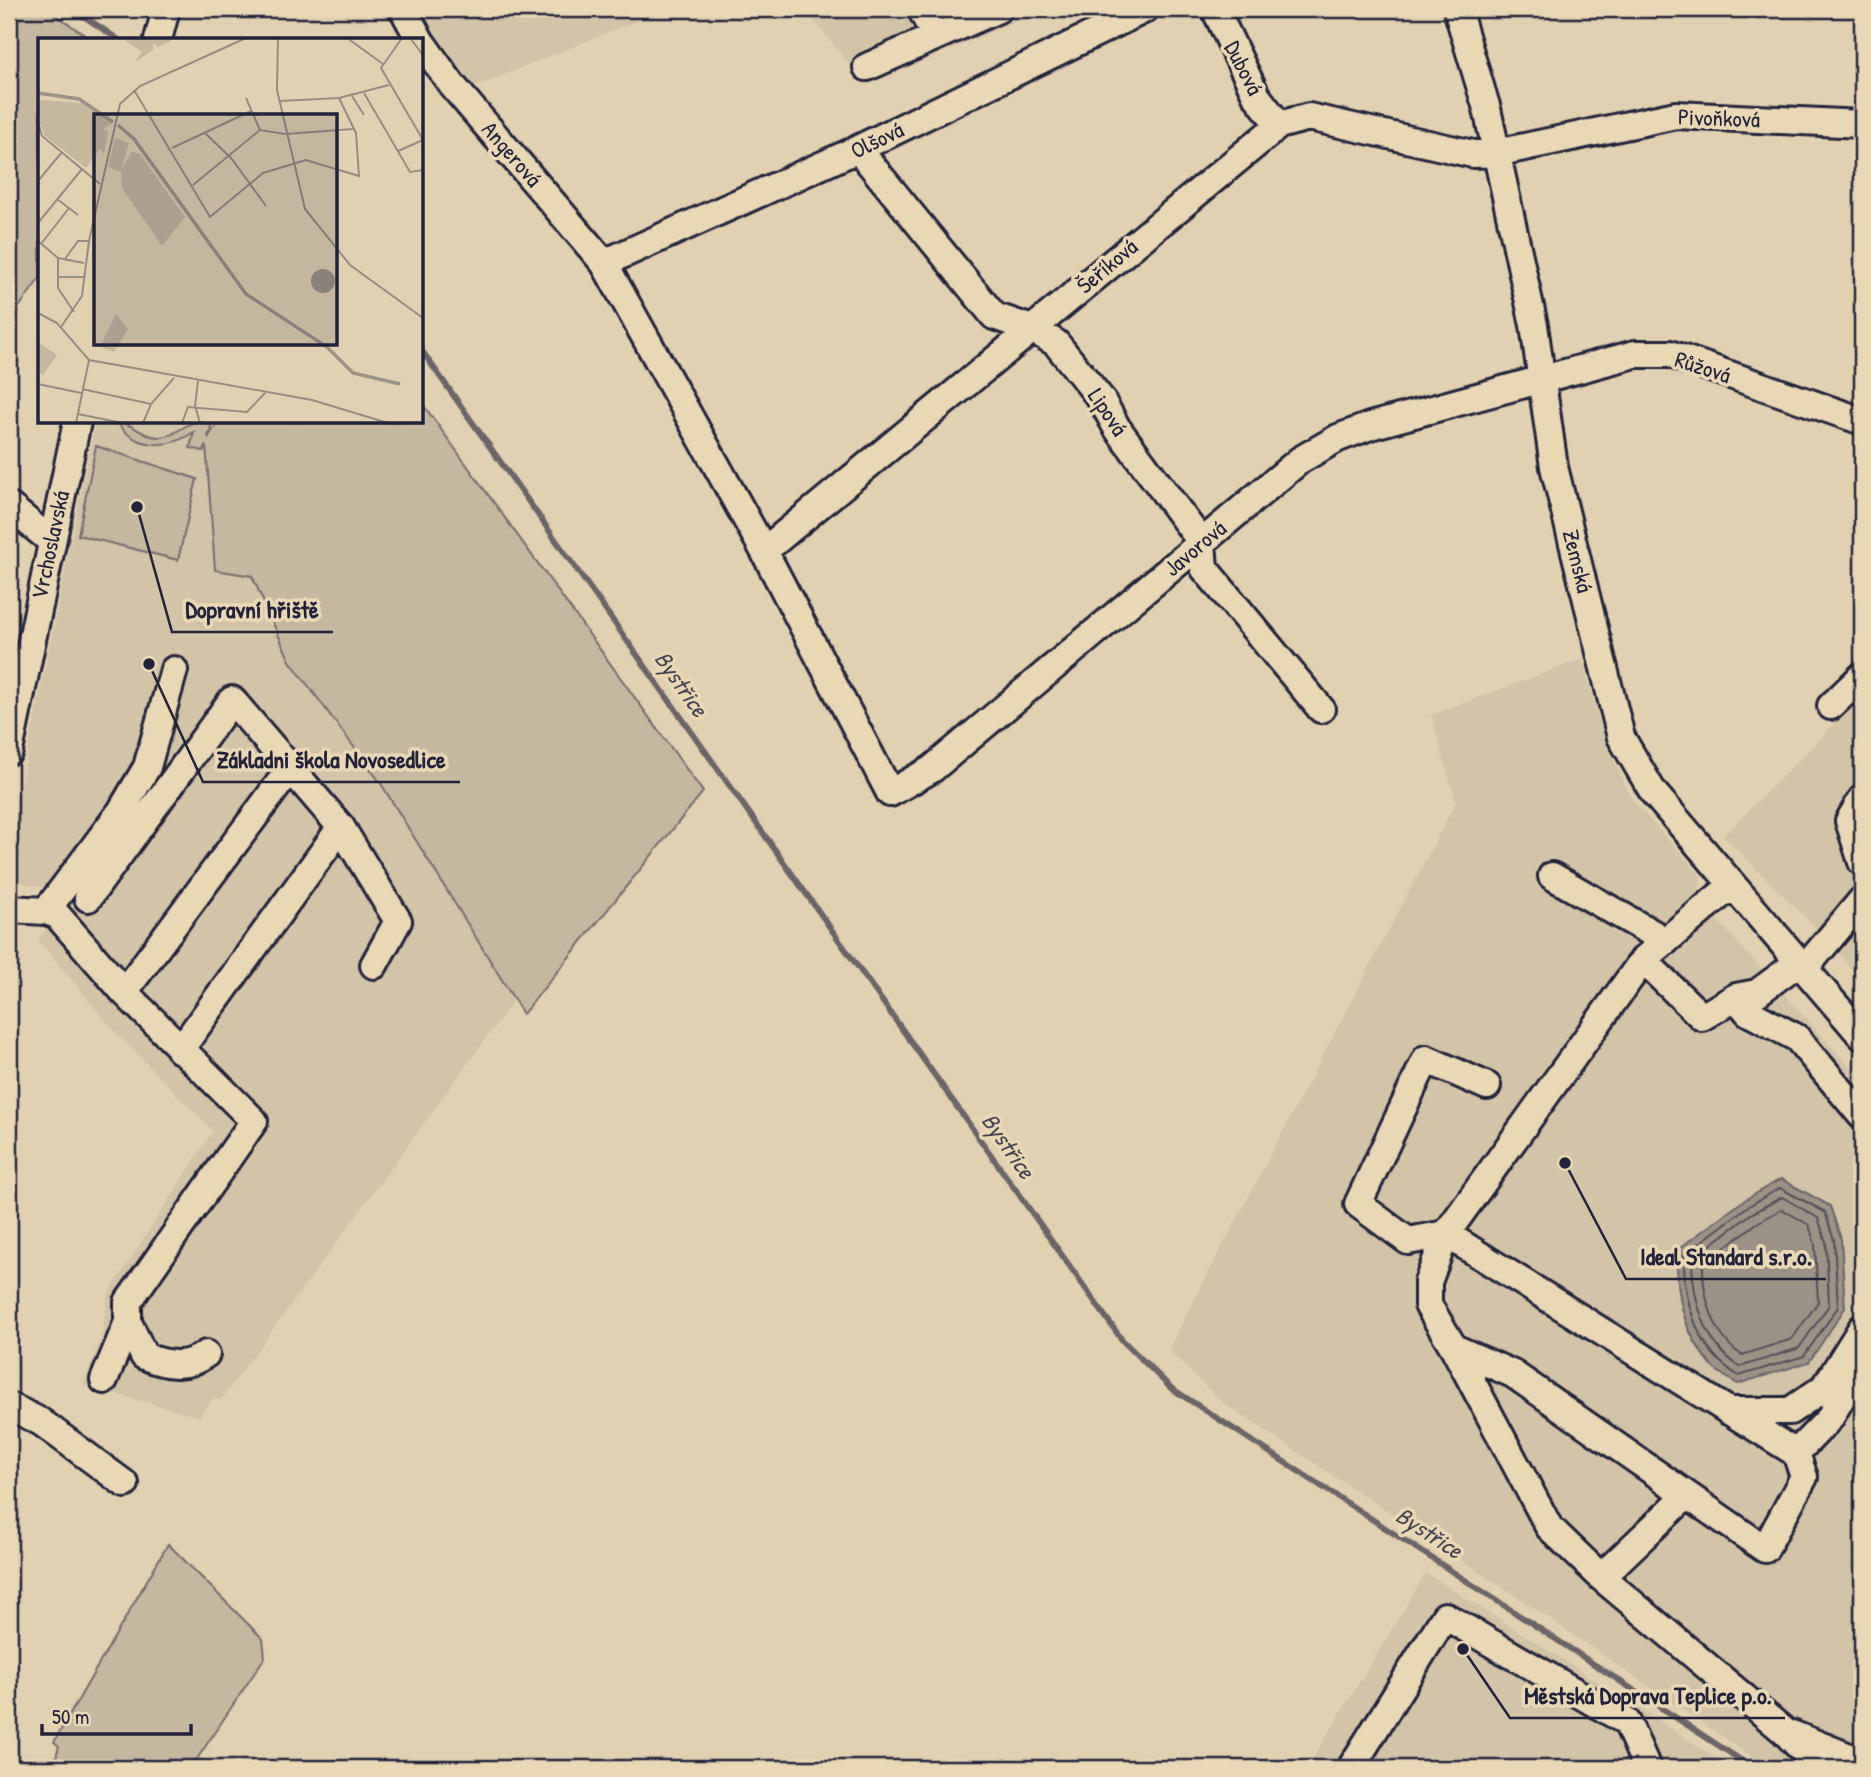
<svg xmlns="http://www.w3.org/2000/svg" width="1871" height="1777" viewBox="0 0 1871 1777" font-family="'Patrick Hand',sans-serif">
<rect width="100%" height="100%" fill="#e2d1b0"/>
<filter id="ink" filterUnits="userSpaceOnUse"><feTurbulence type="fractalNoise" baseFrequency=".0143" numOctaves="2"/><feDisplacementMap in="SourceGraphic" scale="14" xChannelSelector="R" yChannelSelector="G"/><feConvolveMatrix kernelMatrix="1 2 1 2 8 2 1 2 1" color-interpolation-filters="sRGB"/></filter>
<g filter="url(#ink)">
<path fill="#d3c3a7" d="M419,9h246l-190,78 -23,-27z
M808,9h236l-177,76 -62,-75z
M95,422h123l-12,20 45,134 39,85 90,121 135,217 -294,401 -9,-1 -13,18 -116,-32 19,-49 6,-42 105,-163 -96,-97 -79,-94 19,-25 2,-24 -50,-11v-36z
M1582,659l25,87 26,55 68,75 -3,23 164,181v688h-94l-240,-164 -305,-201 -55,-53 288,-548 -25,-87z
M1862,696v286l-34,-42 -105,-104z
M1426,1573l242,153 63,42h-424z"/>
<path fill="#c6b79f" stroke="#746c6d" stroke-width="2" d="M9,9h38l45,31h-52v238l-31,43z
M422,403l281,389 -180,222 -143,-232 -90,-121 -38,-85 -37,-6 -9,-125 -2,6 -14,-3 4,-16c-26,18 -59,17 -77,-10 15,0 25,15 42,15 16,0 23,-12 36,-15 5,-2 12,0 17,0l-4,16 10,-16h204z
M96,446l101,33 -19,81 -100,-25z
M168,1544l95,95 2,18 -74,111h-138l6,-22 -5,-4z"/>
<path fill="#9d9286" stroke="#6c6568" stroke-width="2" d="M1781,1179l49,27 11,33 4,69 -36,54 -71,22c-8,-5 -21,-11 -27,-19 -29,-34 -35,-72 -34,-115l66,-49z"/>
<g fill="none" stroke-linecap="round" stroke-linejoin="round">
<path stroke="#534f59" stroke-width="2" d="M1780,1188l45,24 9,28 4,67 -34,49 -65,20c-42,-25 -56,-74 -55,-121l63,-48z
M1782,1197l36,21 8,24 3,63 -30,43 -59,19c-35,-22 -48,-68 -48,-108l59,-45z
M1782,1209l27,16 6,19 3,58 -26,37 -50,16c-28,-17 -40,-60 -39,-91l54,-41z"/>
<path stroke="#6c6568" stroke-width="6" d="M73,9l46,31
M422,351l700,989 49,48 582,380"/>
<defs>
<path id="minor" d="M403,9l17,31
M921,9l14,26
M1215,9l41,86 23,30
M1457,9l30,100 47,216 20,142 67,270 32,55 209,244
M158,40l8,-31
M422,43l30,42 152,178 160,288 126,242 42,-24 368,-309 38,-22 32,-12 265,-72h35l192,67
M867,67l131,-58
M858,149l136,167 38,13 24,14 45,56 16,29 85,115 2,25 117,141
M604,263l254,-114 287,-140
M9,506l41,34
M764,551l515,-426 30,-8 164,37 23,-1 180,-38 186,9
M1831,706l31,-30
M9,751l68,-329
M1862,799l-13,22 13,41
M1552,876l114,65
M1731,886l-88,74 -197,274 350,219 34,-35 32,-57
M88,898l144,-198 109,127 57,94 -24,44
M9,909l37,2 75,-100 26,-44 27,-97
M46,911l11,4 67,77 130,129 -126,181v20l16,34c22,9 42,13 62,-2
M1643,960l59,57 34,-20 21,-4 42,-31
M1805,968l57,-68
M124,992l166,-223
M1736,997l12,15 49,26 65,78
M180,1050l161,-223
M1446,1234l-18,48v23l26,43 95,179 52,50 183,154 36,37
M1446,1234l-38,7 -50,-37 68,-145 61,27
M1454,1348l59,26 174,121 -86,82
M104,1380l24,-58
M9,1406l32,16 84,62
M1728,1411h62l35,-24 37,-59
M1687,1495l78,54 39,-72 -8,-24
M1792,1734l70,28
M1351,1768l94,-152 182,106 20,46"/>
</defs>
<use href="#minor" stroke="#22223b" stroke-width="32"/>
<use href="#minor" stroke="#ead8b5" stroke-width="26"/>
</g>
</g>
<g text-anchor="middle" stroke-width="7" stroke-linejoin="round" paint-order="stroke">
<g font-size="23" fill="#22223b" stroke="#ead8b5">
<text transform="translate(1244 68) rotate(63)" y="8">Dubová</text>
<text transform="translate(1719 118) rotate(2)" y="8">Pivoňková</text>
<text transform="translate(877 140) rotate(-26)" y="8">Olšová</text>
<text transform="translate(512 154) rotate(49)" y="8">Angerová</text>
<text transform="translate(1107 266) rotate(-40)" y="8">Šeříková</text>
<text transform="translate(1703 367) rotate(18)" y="8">Růžová</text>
<text transform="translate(1108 412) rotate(56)" y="8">Lipová</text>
<text transform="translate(50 545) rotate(-78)" y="8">Vrchoslavská</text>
<text transform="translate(1195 548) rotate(-40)" y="8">Javorová</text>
<text transform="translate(1578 561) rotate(76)" y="8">Zemská</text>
</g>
<g font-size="24" font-style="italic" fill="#474452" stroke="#ead8b5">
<text transform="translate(681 684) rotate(55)" y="8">Bystřice</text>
<text transform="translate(1008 1146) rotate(55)" y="8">Bystřice</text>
<text transform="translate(1429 1533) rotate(33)" y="8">Bystřice</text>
</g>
</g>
<g transform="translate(38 38)">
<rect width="385" height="385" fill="#e2d1b0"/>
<path d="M84,0h49v3l-13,6 -5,-4v7l-18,12 7,-10zM2,62l42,3 30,20 -9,6 5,2 -4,22 -4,-4 -14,19 -41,-32 -7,-17zM77,100l14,5 -7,25 10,-16 8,2 45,63 -23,29 -40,-58 -1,-16 -13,-5zM78,276l12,15 -14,23 -14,-5zM0,304l19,13 -14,20 -5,-3z" fill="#c6b79f"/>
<path d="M273 243a12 12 0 1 1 24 0a12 12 0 1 1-24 0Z" fill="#9d9286"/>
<path fill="none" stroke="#9d9286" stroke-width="3.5" d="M0,55l41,6 34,23M80,87l16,14 112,155 81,53 26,26 47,11"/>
<path fill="none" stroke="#958b81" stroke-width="2" d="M240,0l-1,52 28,119 45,56 73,53M309,0l36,26M364,0l-21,30 42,72M372,0l13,17M96,52l76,127 53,-44 43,-13 53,16 -3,-43 -17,-35M326,55l46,79 13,-2M314,58l12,19M208,60l14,32M242,63l59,-3 50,-13M0,85l4,13 58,48M167,95l26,25 35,48M134,110l79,-37M360,113l25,-11M0,143l24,-29M155,147l67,-55 25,4 68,-5M19,161l21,16M0,185l44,-54M0,203l20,17 26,5M3,206l28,-36M20,220v30l16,24M27,221l13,-18h11M19,239h27M0,275l19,10 32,37M23,289l21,-31 7,-55 31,-137 20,-18 106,-48M51,322l223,40 76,23M160,343l-3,25 5,17M0,346l43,9M44,351l69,15M40,376l44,9M38,385l13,-63M105,385l8,-19 23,-26M144,385l6,-16 59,5 18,-19"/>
<path fill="#22223b" fill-opacity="0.15" stroke="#22223b" stroke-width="3.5" d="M56,76h243v231h-243z"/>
<rect width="385" height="385" fill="none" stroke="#22223b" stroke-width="3.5"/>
</g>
<path fill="none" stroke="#22223b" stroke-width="2.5" d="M137 507L172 632H333M149 664L203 782H460M1565 1163L1626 1279H1826M1463 1649L1510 1718H1785"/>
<g fill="#22223b" stroke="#ead8b5" stroke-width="2.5">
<circle cx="137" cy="507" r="7"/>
<circle cx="149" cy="664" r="7"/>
<circle cx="1565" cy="1163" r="7"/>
<circle cx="1463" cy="1649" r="7"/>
</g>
<g font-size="24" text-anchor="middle" font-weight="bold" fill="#22223b" stroke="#ead8b5" stroke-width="7" stroke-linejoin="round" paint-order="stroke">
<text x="252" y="618">Dopravní hřiště</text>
<text x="331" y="768">Základni škola Novosedlice</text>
<text x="1726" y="1265">Ideal Standard s.r.o.</text>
<text x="1648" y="1704">Městská Doprava Teplice p.o.</text>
</g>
<rect width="1871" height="1777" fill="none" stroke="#ead8b5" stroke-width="35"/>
<rect x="18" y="18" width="1836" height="1742" fill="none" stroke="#22223b" stroke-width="2.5" filter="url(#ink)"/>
<path d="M42 1724v10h149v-10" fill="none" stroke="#22223b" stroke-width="3.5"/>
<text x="52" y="1724" font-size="21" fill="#22223b" stroke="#ead8b5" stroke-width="5" paint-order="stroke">50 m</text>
</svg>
